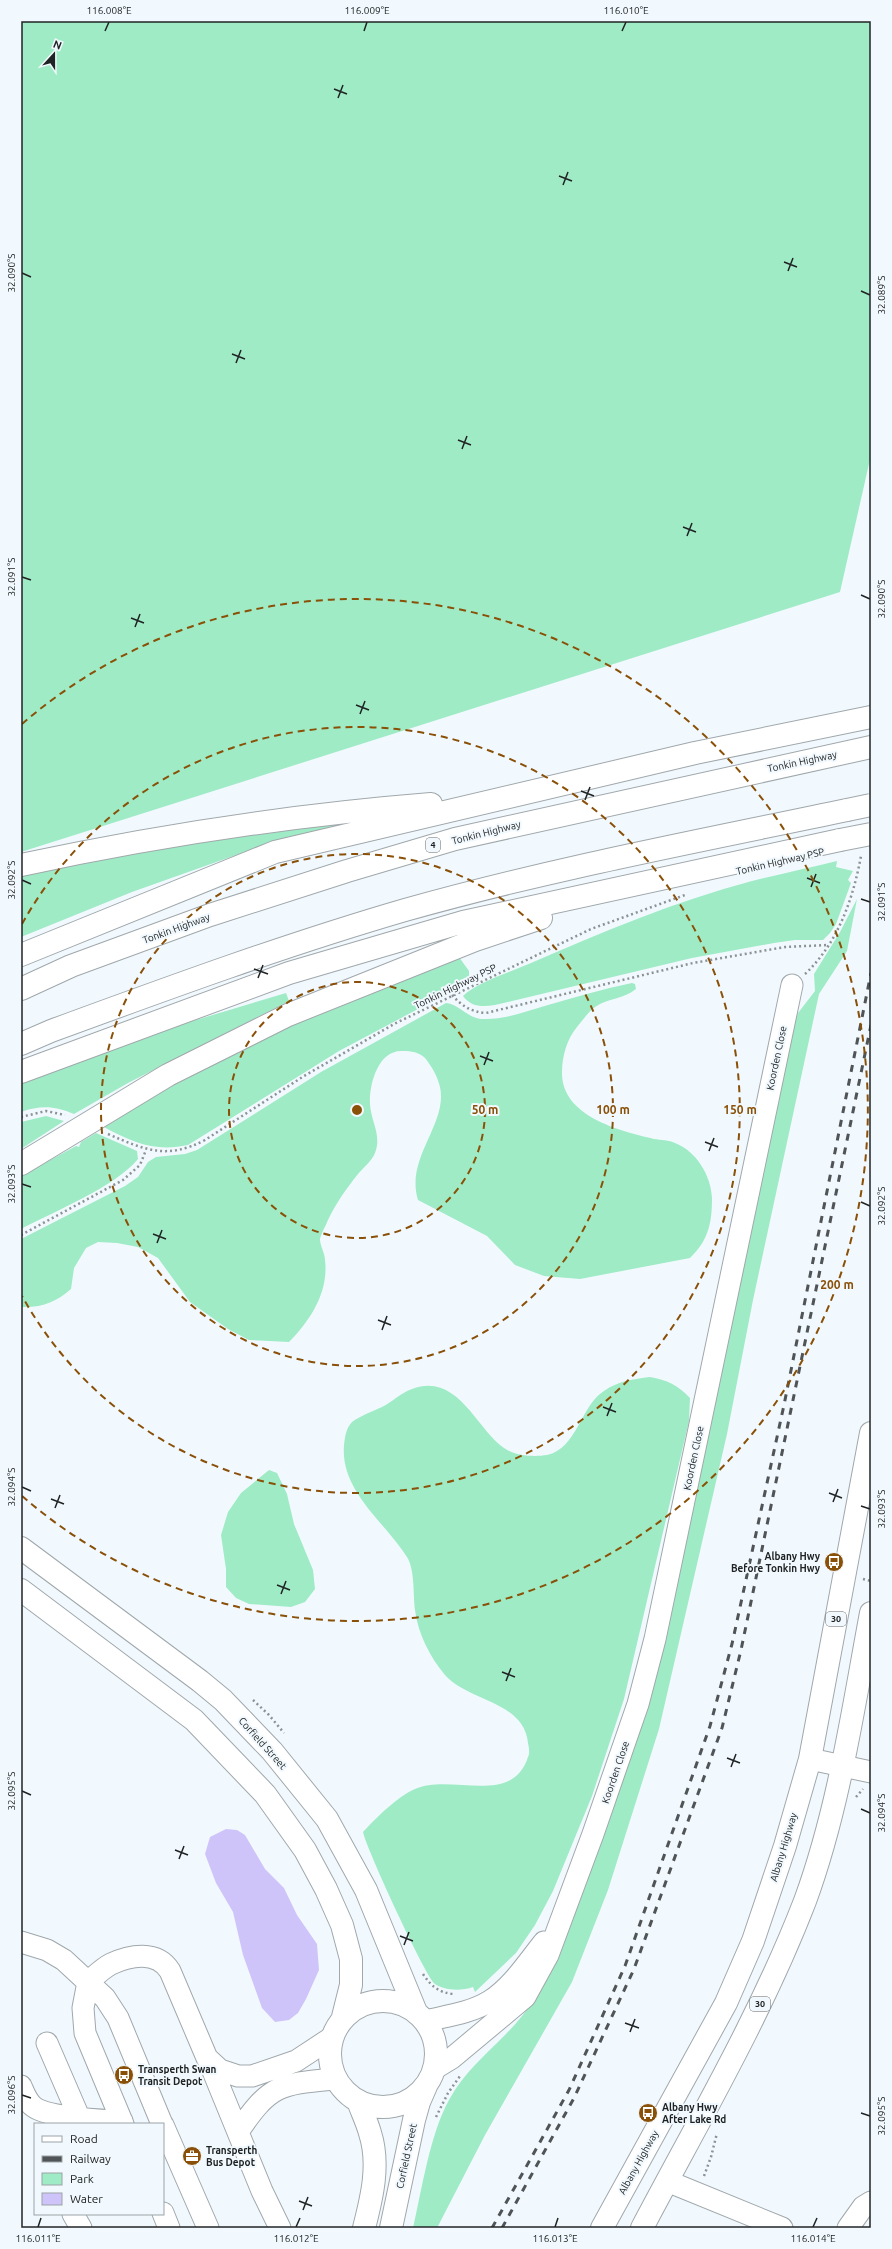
<svg xmlns="http://www.w3.org/2000/svg" width="892" height="2249" viewBox="0 0 892 2249" font-family="Ubuntu,sans-serif">
<rect width="100%" height="100%" fill="#f1f9fe"/>
<path fill="#9febc5" d="M21,21h850v434l-31,137 -819,260z
M367,821l-114,28 -121,43 -111,45v-62c114,-25 229,-42 346,-54z
M837,861l-1,6 17,4 -5,9 3,3 -15,41 -6,9 -7,7h-28l-21,3 -82,15 -197,47c-13,2 -24,2 -32,-9 12,-13 50,-25 68,-33 71,-31 145,-62 221,-82 28,-7 57,-13 85,-20z
M857,899l-10,52 -28,43 -66,306 -26,134 -68,295 -51,161 -36,92 -87,153 -48,93h-24c9,-39 17,-94 36,-128 14,-26 35,-44 55,-64 22,-22 39,-47 52,-74l101,-293 24,-104 112,-539 5,-13 17,-22 -1,-17 26,-42z
M459,957l10,14v11l-4,2 -126,67 -151,94c-32,7 -55,-2 -84,-18l70,-43 102,-56z
M632,983l3,1 1,5c-12,10 -28,9 -41,18 -6,4 -13,14 -18,20 -10,12 -15,29 -15,45 -1,44 57,59 92,67 7,1 15,1 21,4 21,8 36,32 37,55 0,24 -3,42 -22,60l-110,21 -36,-3 -29,-11 -28,-29 -69,-36c-13,-42 30,-76 22,-113 -3,-12 -8,-20 -15,-29 -6,-6 -14,-7 -22,-7 -25,-2 -34,34 -33,53 1,18 12,31 5,49 -3,8 -12,15 -17,21 -12,15 -22,29 -30,46 -2,5 -7,14 -8,19 0,7 5,14 5,21 4,32 -15,61 -36,82l-40,-2 -21,-11 -38,-27 -32,-44 -20,-11 -21,-4 -19,-1 -12,6 -12,20 -3,21c-15,13 -29,19 -50,18v-68l104,-53 13,-9 10,-15 8,-5 29,-3 12,-4 124,-78 125,-69c13,1 21,15 36,16 23,1 44,-8 66,-14 28,-8 55,-16 84,-22z
M286,993l3,8 -161,82 -54,31c-19,-8 -33,-9 -53,-2v-31l165,-58z
M46,1116l18,5 -43,28v-27z
M96,1133l41,18 1,8c-23,28 -83,52 -117,70v-53l55,-30 3,1 2,-5z
M650,1377c17,3 28,8 40,21l-1,23 -65,278 -32,97 -39,95 -18,34 -19,28 -41,39 -2,-5c-11,4 -28,4 -38,-3 -9,-6 -69,-136 -72,-152 12,-13 35,-36 52,-43 36,-16 97,18 113,-32 2,-4 1,-9 0,-14 -4,-42 -59,-41 -83,-68 -15,-18 -27,-41 -30,-65 -2,-16 0,-40 -8,-53 -22,-35 -67,-66 -63,-112 1,-8 2,-17 8,-23 8,-6 21,-11 30,-15 10,-5 20,-15 30,-18 46,-17 64,40 92,59 11,8 30,9 43,7 30,-6 34,-50 57,-64 14,-10 29,-12 46,-14z
M269,1470l8,3 10,21 7,30 19,46 2,19 -10,13 -14,5 -42,-3 -13,-6 -10,-11v-18l-5,-34 7,-23 13,-19z"/>
<path fill="#cfc4f9" d="M226,1829l11,1 8,5 20,34 19,19 13,27 20,29 2,26 -13,29 -8,14 -9,7 -14,2 -13,-14 -19,-53 -10,-43 -17,-29 -11,-29 5,-17z"/>
<g fill="none" stroke-linecap="round" stroke-linejoin="round">
<defs>
<path id="minor" d="M810,1759l61,13
M21,1942l26,8 17,10 41,38 13,20 44,106
M425,2021c21,-5 46,-8 65,-20 22,-14 38,-39 54,-59
M47,2043l32,74
M208,2059l54,132 18,37
M434,2069l18,-11 73,-61 23,-42 45,-121 45,-130 17,-65 137,-654
M21,2086c3,7 6,16 13,21 13,10 70,14 88,14
M123,2124l-38,-91 -2,-25 5,-26c7,-6 15,-14 23,-18 19,-9 46,-14 59,7l37,87 13,12 18,6h14l44,-15 35,-23
M163,2125l45,103
M238,2132c32,-48 42,-48 97,-53
M667,2181l115,47
M163,2213l6,15
M73,2214l8,14
M848,2228l15,-21 8,-5"/>
<path id="major" d="M21,1548l179,133 23,19 49,51 55,68 39,71 50,122
M21,1590l173,130 71,74 40,56 21,39 16,36 9,34v26l-8,32
M330 2054a53 53 0 1 1 106 0a53 53 0 1 1-106 0Z
M358,2101c4,11 9,21 12,32 10,31 2,64 -6,95
M391,2228l23,-108 5,-18 7,-16"/>
<path id="highway" d="M21,865c135,-29 272,-50 410,-61
M21,955l254,-103 420,-99 176,-36
M21,989l50,-23 139,-51 137,-44 108,-32 416,-92
M21,1044l30,-13c117,-43 234,-86 354,-121 145,-41 294,-69 442,-100
M21,1072l268,-99 174,-51 377,-82
M21,1164l147,-89 120,-60 187,-75 66,-22
M602,2228l124,-225 27,-62 32,-95 25,-87 61,-326
M642,2228c57,-108 119,-213 163,-327 34,-93 48,-192 66,-288"/>
</defs>
<use href="#minor" stroke="#a0a8ac" stroke-width="23"/>
<use href="#major" stroke="#a0a8ac" stroke-width="24"/>
<use href="#highway" stroke="#a0a8ac" stroke-width="24"/>
<path stroke="#8c9295" stroke-width="2.5" stroke-dasharray="2 3" stroke-linecap="butt" d="M805,974c33,-31 48,-75 56,-118
M452,995c10,11 19,17 34,18l207,-50 92,-16 43,-2
M21,1117l25,-6 19,4
M108,1134c37,16 59,26 97,6l99,-64 90,-52 197,-95 94,-34
M21,1235l102,-55 17,-15 6,-15
M863,1579l8,2
M253,1700l16,15 15,18
M856,1797l7,-8
M423,1974c8,12 16,19 31,20
M436,2117l12,-24 12,-17
M704,2176l7,-19 6,-24"/>
<use href="#minor" stroke="#fff" stroke-width="21"/>
<use href="#major" stroke="#fff" stroke-width="22"/>
<use href="#highway" stroke="#fff" stroke-width="22"/>
<path stroke="#505456" stroke-width="3" stroke-dasharray="7 7" stroke-linecap="butt" d="M492,2228l77,-138 56,-124 85,-240 22,-82 52,-239 87,-432
M502,2228l72,-130 60,-129 88,-241 19,-78 130,-625"/>
<defs>
<path id="highway-bridge" d="M847,810l24,-5
M840,840l31,-6"/>
</defs>
<use href="#highway-bridge" stroke="#a0a8ac" stroke-width="24" stroke-linecap="butt"/>
<use href="#highway-bridge" stroke="#fff" stroke-width="22"/>
</g>
<path fill="none" stroke="#202324" stroke-width="1.5" d="M105,31l4,-9M364,31l3,-9M622,31l4,-9M334,89l13,5M338,98l5,-13M559,176l13,5M563,185l5,-13M784,262l13,5M788,271l5,-13M22,273l9,4M861,291l9,4M232,354l13,5M236,363l5,-13M458,440l13,5M462,449l5,-13M683,527l13,5M687,536l5,-13M22,577l9,3M861,595l9,4M131,618l13,5M135,627l5,-13M356,705l13,5M360,714l5,-13M581,791l13,5M585,800l5,-13M807,878l13,5M22,880l9,4M811,887l5,-13M861,899l9,3M254,969l14,5M258,978l5,-13M480,1056l13,5M484,1065l5,-13M705,1142l13,5M709,1151l5,-13M22,1184l9,3M861,1202l9,4M153,1234l13,5M157,1243l5,-13M378,1320l13,5M382,1330l5,-14M603,1407l13,5M607,1416l5,-13M22,1487l9,4M829,1493l13,5M51,1499l13,5M833,1502l5,-13M861,1506l9,3M55,1508l5,-13M277,1585l13,5M281,1594l5,-13M502,1672l13,5M506,1681l5,-13M727,1758l13,5M731,1767l5,-13M22,1791l9,4M861,1809l9,4M175,1850l13,5M179,1859l5,-13M400,1936l13,5M404,1945l5,-13M625,2023l14,5M630,2032l5,-13M22,2095l9,3M861,2113l9,3M299,2201l13,5M303,2210l5,-13M38,2227l3,-9M296,2227l4,-9M555,2227l3,-9M813,2227l4,-9"/>
<g fill="none" stroke="#8a5007" stroke-width="2" stroke-dasharray="7 5">
<circle cx="357" cy="1110" r="128"/>
<circle cx="357" cy="1110" r="256"/>
<path d="M22 924A383 383 0 1 1 22 1296"/>
<path d="M22 724A511 511 0 1 1 22 1496"/>
</g>
<defs>
<symbol id="bus-disc" viewBox="-11 -11 22 22"><circle r="9.5" fill="#8a5007" stroke="#f1f9fe"/><path d="M-5-6H5V4H4V6H2V4H-2V6H-4V4H-5ZM-3.5-4V0h7V-4ZM-3.5 1.2v1.5H-2V1.2ZM2 1.2v1.5H3.5V1.2Z" fill="#fff"/></symbol>
<symbol id="office-disc" viewBox="-11 -11 22 22"><circle r="9.5" fill="#8a5007" stroke="#f1f9fe"/><path d="M-6-3h4V-5.5h4V-3h4V5H-6ZM-1-4.5V-3h2v-1.5ZM-6 0V1H6V0Z" fill="#fff"/></symbol>
</defs>
<g fill-rule="evenodd">
<use href="#bus-disc" x="823" y="1551" width="22" height="22"/>
<use href="#bus-disc" x="113" y="2064" width="22" height="22"/>
<use href="#bus-disc" x="637" y="2102" width="22" height="22"/>
<use href="#office-disc" x="181" y="2145" width="22" height="22"/>
</g>
<g text-anchor="middle" stroke-width="4" stroke-linejoin="round" paint-order="stroke">
<g fill="#f1f9fe" stroke="#5f6365" stroke-width="1">
<rect x="426" y="838" width="14" height="14" rx="3"/>
<rect x="826" y="1612" width="20" height="14" rx="3"/>
<rect x="750" y="1997" width="20" height="14" rx="3"/>
</g>
<g font-size="9" font-weight="bold" fill="#202324">
<text x="433" y="848">4</text>
<text x="836" y="1622">30</text>
<text x="760" y="2007">30</text>
</g>
<g font-size="10" fill="#202324" stroke="#f1f9fe">
<text transform="translate(802 761) rotate(-12)" y="4">Tonkin Highway</text>
<text transform="translate(486 832) rotate(-14)" y="4">Tonkin Highway</text>
<text transform="translate(780 861) rotate(-13)" y="4">Tonkin Highway PSP</text>
<text transform="translate(176 928) rotate(-20)" y="4">Tonkin Highway</text>
<text transform="translate(455 986) rotate(-26)" y="4">Tonkin Highway PSP</text>
<text transform="translate(776 1058) rotate(-78)" y="4">Koorden Close</text>
<text transform="translate(693 1458) rotate(-78)" y="4">Koorden Close</text>
<text transform="translate(263 1743) rotate(48)" y="4">Corfield Street</text>
<text transform="translate(615 1772) rotate(-71)" y="4">Koorden Close</text>
<text transform="translate(783 1847) rotate(-73)" y="4">Albany Highway</text>
<text transform="translate(406 2156) rotate(-78)" y="4">Corfield Street</text>
<text transform="translate(638 2162) rotate(-61)" y="4">Albany Highway</text>
</g>
<g font-size="10" font-weight="bold" fill="#202324" stroke="#f1f9fe" text-anchor="start">
<text x="820" y="1560" text-anchor="end">Albany Hwy<tspan x="820" dy="12">Before Tonkin Hwy</tspan></text>
<text x="138" y="2073">Transperth Swan<tspan x="138" dy="12">Transit Depot</tspan></text>
<text x="662" y="2111">Albany Hwy<tspan x="662" dy="12">After Lake Rd</tspan></text>
<text x="206" y="2154">Transperth<tspan x="206" dy="12">Bus Depot</tspan></text>
</g>
</g>
<circle cx="357" cy="1110" r="6" fill="#8a5007" stroke="#f1f9fe" stroke-width="2"/>
<g font-size="12" text-anchor="middle" font-weight="bold" fill="#8a5007" stroke="#f1f9fe" stroke-width="4" stroke-linejoin="round" paint-order="stroke">
<text x="485" y="1114">50 m</text>
<text x="613" y="1114">100 m</text>
<text x="740" y="1114">150 m</text>
<text x="837" y="1289">200 m</text>
</g>
<rect width="892" height="2249" fill="none" stroke="#f1f9fe" stroke-width="44"/>
<rect x="34" y="2123" width="130" height="92" fill="#f1f9fe" stroke="#9da3a7"/>
<rect x="42" y="2136" width="20" height="6" fill="#ffffff" stroke="#9da3a7"/>
<text x="70" y="2143" font-size="12" fill="#202324">Road</text>
<rect x="42" y="2156" width="20" height="6" fill="#505456" stroke="#9da3a7"/>
<text x="70" y="2163" font-size="12" fill="#202324">Railway</text>
<rect x="42" y="2173" width="20" height="12" fill="#9febc5" stroke="#9da3a7"/>
<text x="70" y="2183" font-size="12" fill="#202324">Park</text>
<rect x="42" y="2193" width="20" height="12" fill="#cfc4f9" stroke="#9da3a7"/>
<text x="70" y="2203" font-size="12" fill="#202324">Water</text>
<g transform="translate(54 54) rotate(21)" stroke="#f1f9fe" stroke-width="3" paint-order="stroke">
<path d="M0-3L7 15L0 10L-7 15Z" fill="#202324"/>
<text y="-6" font-size="11" font-weight="bold" text-anchor="middle" fill="#202324">N</text>
</g>
<rect x="22" y="22" width="848" height="2205" fill="none" stroke="#202324" stroke-width="1.5"/>
<g font-size="10" text-anchor="middle" fill="#202324">
<text x="109" y="14">116.008°E</text>
<text x="367" y="14">116.009°E</text>
<text x="626" y="14">116.010°E</text>
<text transform="translate(11 273) rotate(-90)" y="4">32.090°S</text>
<text transform="translate(881 295) rotate(-90)" y="4">32.089°S</text>
<text transform="translate(11 577) rotate(-90)" y="4">32.091°S</text>
<text transform="translate(881 599) rotate(-90)" y="4">32.090°S</text>
<text transform="translate(11 880) rotate(-90)" y="4">32.092°S</text>
<text transform="translate(881 902) rotate(-90)" y="4">32.091°S</text>
<text transform="translate(11 1184) rotate(-90)" y="4">32.093°S</text>
<text transform="translate(881 1206) rotate(-90)" y="4">32.092°S</text>
<text transform="translate(11 1487) rotate(-90)" y="4">32.094°S</text>
<text transform="translate(881 1509) rotate(-90)" y="4">32.093°S</text>
<text transform="translate(11 1791) rotate(-90)" y="4">32.095°S</text>
<text transform="translate(881 1813) rotate(-90)" y="4">32.094°S</text>
<text transform="translate(11 2095) rotate(-90)" y="4">32.096°S</text>
<text transform="translate(881 2116) rotate(-90)" y="4">32.095°S</text>
<text x="38" y="2242">116.011°E</text>
<text x="296" y="2242">116.012°E</text>
<text x="555" y="2242">116.013°E</text>
<text x="813" y="2242">116.014°E</text>
</g>
</svg>
